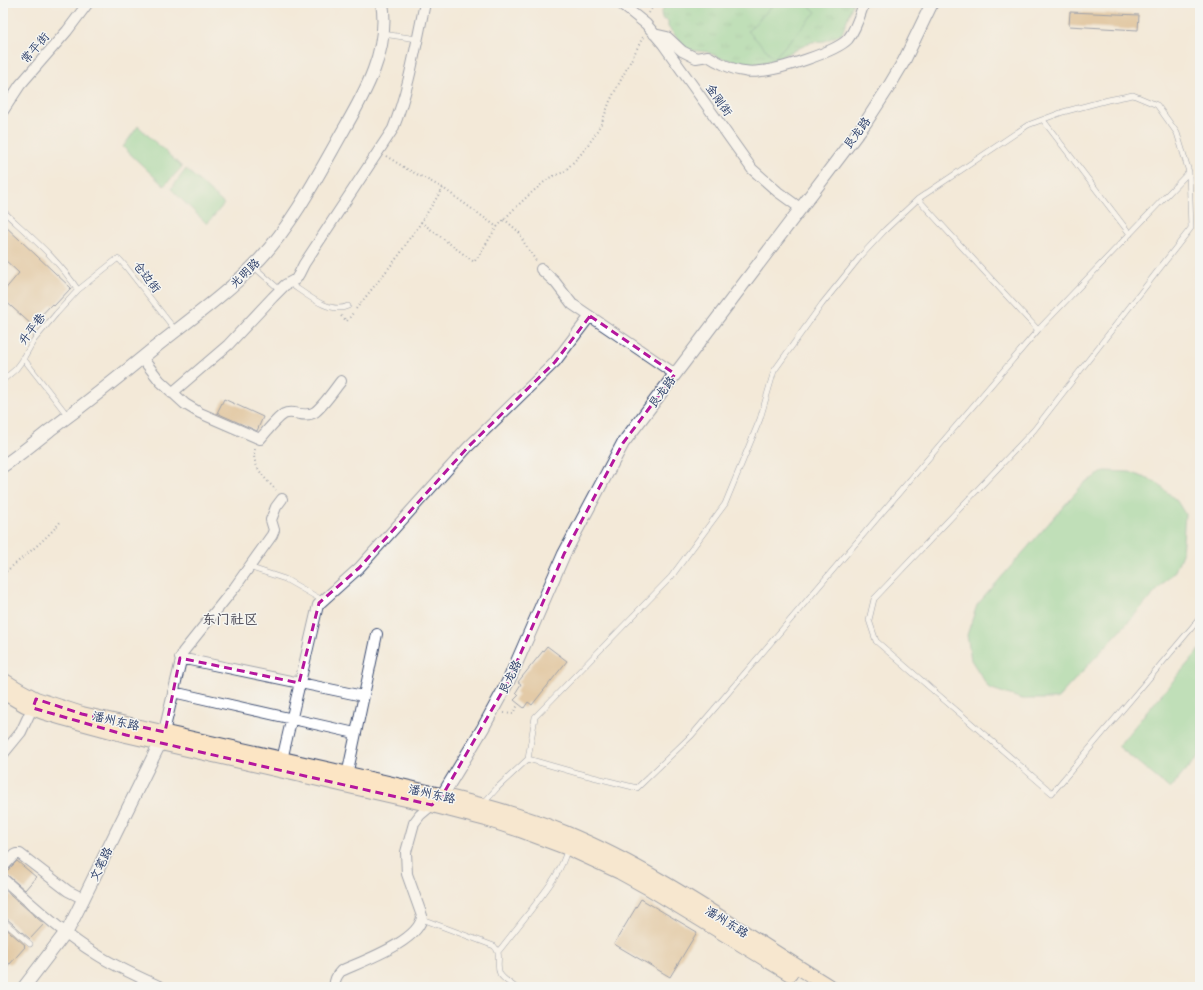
<svg xmlns="http://www.w3.org/2000/svg" width="1203" height="990" viewBox="0 0 1203 990" font-family="Sriracha,'LXGW WenKai TC',sans-serif">
<defs>
<pattern id="park-tufts" width="24" height="20" patternUnits="userSpaceOnUse"><rect width="24" height="20" fill="#83d291"/><path d="M3 7l-1-3M5 7V3M7 7l1-3M15 17l-1-3M17 17v-4M19 17l1-3" fill="none" stroke="#6aab7a"/></pattern>
</defs>
<rect width="100%" height="100%" fill="#f6f6f2"/>
<filter id="ink" filterUnits="userSpaceOnUse"><feTurbulence type="fractalNoise" baseFrequency=".025" numOctaves="2"/><feDisplacementMap in="SourceGraphic" scale="8" xChannelSelector="R" yChannelSelector="G"/><feConvolveMatrix kernelMatrix="1 2 1 2 8 2 1 2 1" color-interpolation-filters="sRGB"/></filter>
<filter id="wash" filterUnits="userSpaceOnUse"><feTurbulence type="fractalNoise" baseFrequency=".012" numOctaves="4" result="noise"/><feDisplacementMap in="SourceGraphic" scale="16" xChannelSelector="R" yChannelSelector="G"/><feGaussianBlur stdDeviation="0.9" result="paint"/><feColorMatrix in="noise" values="0 0 0 0 0 0 0 0 0 0 0 0 0 0 0 0 0 1.4 0 .05"/><feComposite in="paint" operator="in"/></filter>
<g filter="url(#wash)">
<rect width="100%" height="100%" fill="#f3e9d8"/>
<path fill="url(#park-tufts)" stroke="#4f8078" d="M667,3h186l-11,31 -17,7 -13,1 -38,18 -13,3 -14,1 -27,-6 -13,-6 -20,-2 -19,-23v-6l-6,-2 -1,-6z"/>
<path fill="#83d291" stroke="#4f8078" d="M775,3h31l10,9 -42,46 -26,-27z
M138,126l44,41 -18,19 -41,-39z
M186,169l38,35 -17,20 -36,-35z
M1105,471l25,1 26,10 21,19 8,13 -3,40 -7,17 -118,128h-35l-33,-11 -18,-28 -4,-25 10,-30 107,-122z
M1200,649v105l-30,35 -52,-43z"/>
<g id="blocks">
<path fill="#d0a56b" d="M1070,12l69,3 -1,15 -69,-4z
M3,224l68,64 -17,18 -2,-2 -20,21 -29,-26v-7l16,-19 -16,-15z
M224,399l39,18 -6,14 -40,-18z
M547,646l20,15 -35,44 -4,-3 -4,6 -10,-8 5,-5 -3,-3 5,-8 -3,-2z
M17,861l19,16 -11,13 -20,-17z
M3,888l41,36 -14,15 -24,-21 -3,-1z
M641,899l56,33 -27,45 -56,-33z
M3,926l22,19 -1,1 1,1 -15,17 -7,-4z"/>
</g>
</g>
<g filter="url(#ink)">
<use href="#blocks" fill-opacity="0" stroke="#3b4b70" stroke-width="1"/>
<g fill="none" stroke-linecap="round" stroke-linejoin="round">
<defs>
<path id="service" d="M383,34l34,5
M1043,120l87,114
M1189,172l2,56 -157,202 -160,169 -5,21 7,21 176,152 148,-175
M918,199l120,131
M3,211c27,25 55,48 75,79
M253,266l27,24
M289,283c16,10 40,32 59,23
M23,358l45,58
M3,380l13,-11 6,-8 12,-21 22,-26 22,-24 39,-31 3,1 6,7 50,64
M249,567l36,12 37,21
M482,805l16,-18 30,-28 49,14 60,15 55,-53 346,-405 151,-158 -12,-39 -20,-28 -24,-10 -25,5 -45,12 -35,13 -110,74 -33,31 -25,27 -38,47 -48,67 -14,48 -35,85 -54,73 -136,140 -7,42
M422,919l72,27c9,9 1,18 6,28 3,5 10,9 15,13
M3,921l27,23
M498,952c11,-14 22,-28 33,-42 14,-19 30,-37 36,-60
M3,964l3,2"/>
<path id="minor" d="M620,3l26,21 17,20 89,125 26,23 22,16
M654,34l13,3 15,14 14,7 12,-2c9,6 25,14 36,15 5,1 11,1 16,0 18,-1 76,-19 88,-32 8,-10 12,-24 16,-36
M3,111l17,-26 47,-54 21,-28
M541,269l14,13 17,22 103,70
M142,358l18,23 25,23 15,9 60,26c6,-7 17,-21 24,-25 9,-5 20,5 31,-2 9,-7 19,-22 26,-31
M172,393l56,-48 45,-48 12,-12 11,-6 3,-5 5,-10 89,-135c16,-40 23,-84 32,-126
M180,658l183,38
M173,692l182,41
M165,732l1,-9 17,-71 52,-65 37,-52 2,-5 -3,-10 5,-13 6,-8
M3,754l18,-22 14,-30
M281,764l37,-159 41,-37 109,-121 87,-85 35,-46
M346,780l31,-146
M3,867l11,-12 2,-1h4l48,37 16,8
M3,879c30,26 59,54 93,75 20,13 43,23 65,33
M334,987c1,-7 2,-11 7,-16 19,-9 80,-30 81,-55l-15,-42 -1,-22 8,-29 6,-8 12,-10"/>
<path id="tertiary" d="M3,466c16,-11 31,-23 47,-36 35,-26 69,-53 103,-81 36,-29 75,-56 107,-90 34,-37 58,-84 83,-128 22,-38 47,-82 39,-128
M435,802l7,-6 41,-68 26,-48 55,-126 59,-111 243,-321 22,-34 16,-27 28,-58
M24,987l45,-59 95,-193"/>
<path id="secondary" d="M3,680l18,11 15,8 46,15c93,21 187,42 280,63 68,16 138,29 203,56 94,39 178,101 265,154
M3,692l22,13 18,7 20,6 63,17 306,70 54,14 34,11 48,18 52,24 29,16 141,86"/>
</defs>
<use href="#service" stroke="#3b4b70" stroke-width="6"/>
<use href="#minor" stroke="#3b4b70" stroke-width="12"/>
<use href="#tertiary" stroke="#3b4b70" stroke-width="14"/>
<use href="#secondary" stroke="#3b4b70" stroke-width="16"/>
<path stroke="#3b4b70" stroke-width="2" stroke-dasharray="1 3" stroke-linecap="butt" d="M649,13l6,-10
M386,156l21,13 36,19
M504,219l15,13 4,9 13,20
M421,222l53,40c9,-11 15,-24 23,-35
M356,309l44,-55 9,-15 9,-12 25,-39 54,39 16,-17 17,-16 19,-16 15,-6 17,-18 12,-16 9,-16 8,-21 33,-64
M341,316l6,5 6,-8
M255,449c-5,15 11,31 21,41
M3,574c20,-17 42,-33 58,-53
M504,713l8,1 7,-10"/>
<use href="#service" stroke="#fff" stroke-width="5"/>
<use href="#minor" stroke="#fff" stroke-width="10"/>
<use href="#tertiary" stroke="#fff" stroke-width="12"/>
<use href="#secondary" stroke="#fce5c4" stroke-width="14"/>
</g>
</g>
<path d="M0 0H1203V990H0ZM590,316l85,58 -52,69 -59,111 -55,126 -67,116 -10,9 -306,-70 -93,-27 3,-9 46,15 83,18 15,-74 119,25 20,-80 40,-35 109,-121 87,-85z" fill="#f3e9d8" fill-opacity=".55" fill-rule="evenodd"/>
<path fill="none" stroke="#b5179e" stroke-width="3" stroke-dasharray="8 5" stroke-linejoin="round" d="M590,316l85,58 -52,69 -59,111 -55,126 -67,116 -10,9 -306,-70 -93,-27 3,-9 46,15 83,18 15,-74 119,25 20,-80 40,-35 109,-121 87,-85z"/>
<g text-anchor="middle" stroke-width="3" stroke-linejoin="round" paint-order="stroke">
<g font-size="12" fill="#1b2f5e" stroke="#f6f6f2">
<text transform="translate(35 48) rotate(-49)" y="4">常平街</text>
<text transform="translate(719 100) rotate(55)" y="4">金刚街</text>
<text transform="translate(857 133) rotate(-53)" y="4">艮龙路</text>
<text transform="translate(245 273) rotate(-44)" y="4">光明路</text>
<text transform="translate(147 277) rotate(52)" y="4">仓边街</text>
<text transform="translate(32 329) rotate(-53)" y="4">升平巷</text>
<text transform="translate(662 392) rotate(-53)" y="4">艮龙路</text>
<text transform="translate(510 677) rotate(-64)" y="4">艮龙路</text>
<text transform="translate(116 721) rotate(13)" y="4">潘州东路</text>
<text transform="translate(432 794) rotate(13)" y="4">潘州东路</text>
<text transform="translate(101 864) rotate(-64)" y="4">文笔路</text>
<text transform="translate(727 922) rotate(32)" y="4">潘州东路</text>
</g>
<g font-size="14" font-weight="bold" fill="#5a5863" stroke="#f6f6f2">
<text x="230" y="624">东门社区</text>
</g>
</g>
<rect width="1203" height="990" fill="none" stroke="#f6f6f2" stroke-width="16"/>
</svg>
